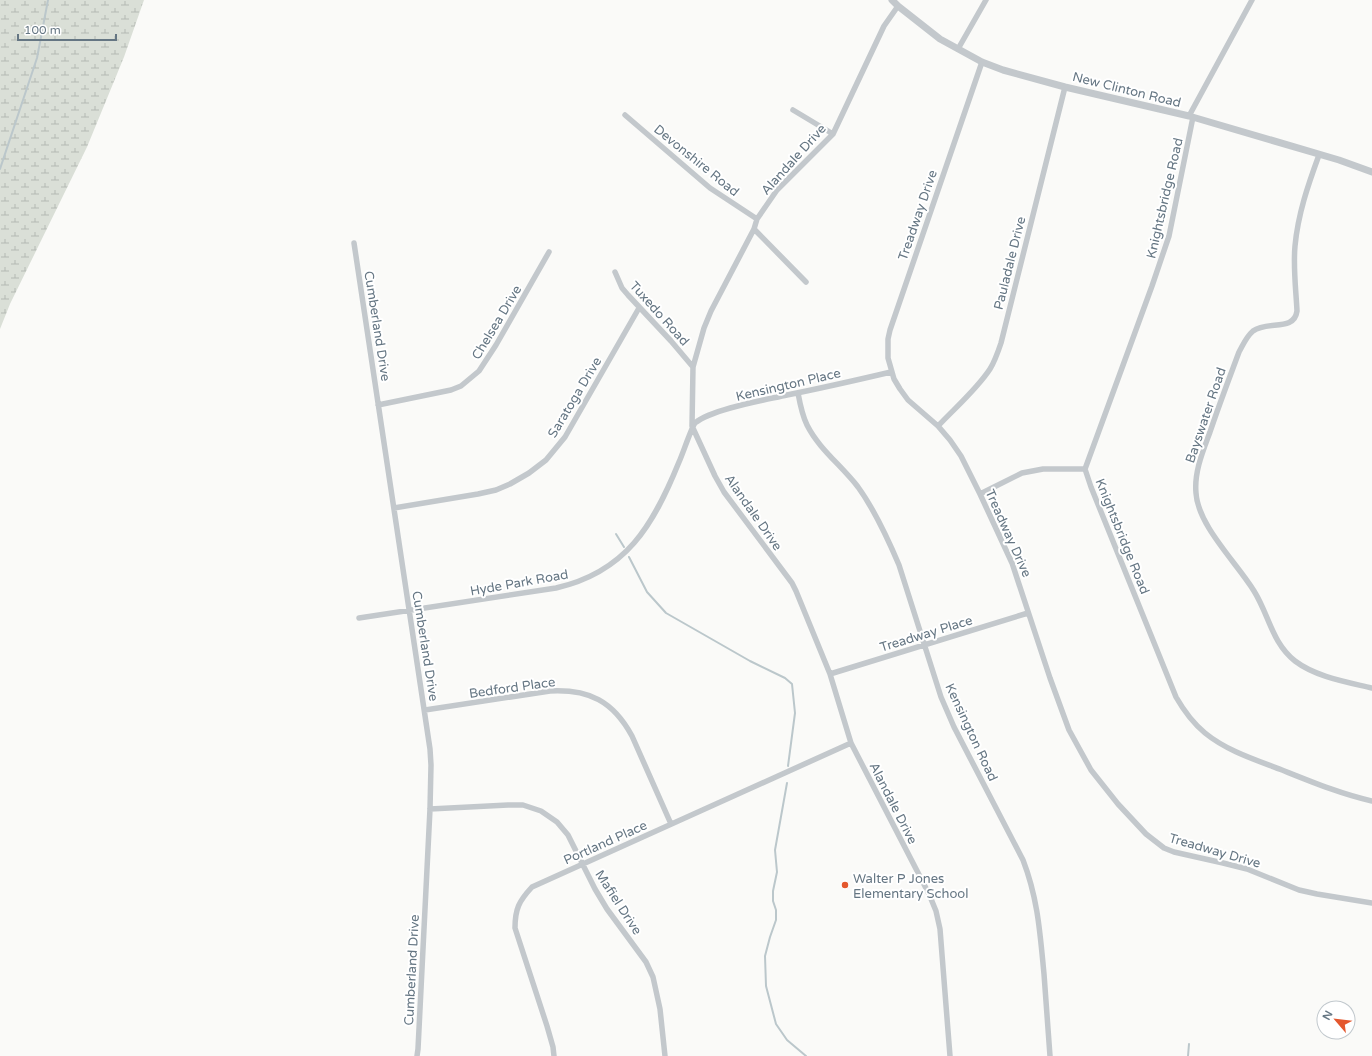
<svg xmlns="http://www.w3.org/2000/svg" width="1372" height="1056" viewBox="0 0 1372 1056" font-family="'Varela Round',sans-serif">
<defs>
<pattern id="wetland-marsh" width="20" height="14" patternUnits="userSpaceOnUse"><rect width="20" height="14" fill="#dadfd7"/><path d="M1 5h8M5 5V1M11 12h8M15 12V8" fill="none" stroke="#b4b9b4"/></pattern>
</defs>
<rect width="100%" height="100%" fill="#fafaf8"/>
<path fill="url(#wetland-marsh)" d="M0,0h144l-20,57 -37,90 -77,157 -10,25z"/>
<g fill="none" stroke-linecap="round" stroke-linejoin="round">
<path stroke="#bbc7cb" stroke-width="2" d="M0,169l37,-111 11,-58
M616,534l8,13
M629,557l18,35 19,21 84,48 35,17 7,6 3,29 -7,53
M787,783l-12,67 2,22 -4,19v10l3,9v10l-6,17 -5,19 1,30 10,38 11,16 19,16
M1188,1056l1,-12"/>
<path stroke="#c3c8cc" stroke-width="5.5" d="M898,6l-14,20 -51,108 -56,56 -20,29 -3,10 -43,82 -7,17 -11,39 -1,59 23,50 9,16 68,91 4,8 34,83 21,69 78,151 7,17 4,18 10,127
M958,49l28,-49
M982,62l-92,268 -2,9v19l6,21 6,10 8,11 30,26 12,14 11,16 19,38 32,69 38,115 19,52 22,40 27,34 28,30 18,14 10,4 49,11 24,6 52,21 18,4 55,9
M793,110l40,24
M625,115l85,73 47,31
M1189,116l63,-116
M1193,117l-24,119 -17,50 -67,183 6,18 85,210c8,14 17,26 29,36 22,18 51,27 77,37 30,12 59,24 90,31
M1319,155c-11,30 -21,59 -24,91 -2,22 1,44 2,65 -3,21 -29,9 -44,20 -7,6 -10,14 -14,21 -10,27 -20,53 -29,80 -7,19 -16,40 -14,61 2,33 41,70 58,98 15,24 18,52 41,70 21,16 52,21 77,27
M754,229l52,53
M354,243l76,506 1,16 -1,44 -12,240 -1,7
M615,272l7,16 6,7 43,46 22,26
M798,393c2,11 4,22 9,32 12,24 35,41 51,62 16,22 30,52 41,78l42,132 13,30 69,133c15,39 17,73 21,114 2,27 4,55 6,82
M378,405l73,-15 10,-4 18,-15 17,-26 53,-93
M938,426c17,-18 39,-37 52,-57 5,-8 8,-17 11,-26l64,-256
M980,494l42,-21 21,-4h42
M394,508l84,-14 18,-4 14,-6 19,-11 17,-13 19,-23 74,-129
M359,618l197,-30c70,-16 97,-62 123,-126 3,-6 13,-36 16,-39 17,-14 70,-23 92,-28 35,-7 70,-15 104,-23
M830,674l198,-61
M425,710l125,-19c39,-2 63,10 82,45l39,88
M430,809l78,-4h15l18,6 16,11 11,13 27,54 12,20 39,53 7,15 7,32 5,47
M554,1056l-1,-9 -6,-21 -32,-98c0,-19 4,-27 17,-41l319,-144"/>
<path stroke="#c3c8cc" stroke-width="7" d="M892,0l6,6 42,33 42,23 21,8 62,17 124,29 150,44 33,12"/>
</g>
<circle fill="#e4572e" stroke="#fff" stroke-width="1.5" cx="845" cy="885" r="4"/>
<g text-anchor="middle" stroke-width="4" stroke-linejoin="round" paint-order="stroke">
<g font-size="13" fill="#657683" stroke="#fff">
<text transform="translate(1127 89) rotate(14)" y="5">New Clinton Road</text>
<text transform="translate(793 159) rotate(-48)" y="5">Alandale Drive</text>
<text transform="translate(697 160) rotate(39)" y="5">Devonshire Road</text>
<text transform="translate(1164 198) rotate(-77)" y="5">Knightsbridge Road</text>
<text transform="translate(917 215) rotate(-71)" y="5">Treadway Drive</text>
<text transform="translate(1009 263) rotate(-76)" y="5">Pauladale Drive</text>
<text transform="translate(660 313) rotate(48)" y="5">Tuxedo Road</text>
<text transform="translate(496 322) rotate(-59)" y="5">Chelsea Drive</text>
<text transform="translate(378 326) rotate(81)" y="5">Cumberland Drive</text>
<text transform="translate(788 384) rotate(-13)" y="5">Kensington Place</text>
<text transform="translate(574 397) rotate(-59)" y="5">Saratoga Drive</text>
<text transform="translate(1205 415) rotate(-71)" y="5">Bayswater Road</text>
<text transform="translate(754 512) rotate(55)" y="5">Alandale Drive</text>
<text transform="translate(1009 533) rotate(66)" y="5">Treadway Drive</text>
<text transform="translate(1123 536) rotate(68)" y="5">Knightsbridge Road</text>
<text transform="translate(519 582) rotate(-10)" y="5">Hyde Park Road</text>
<text transform="translate(926 633) rotate(-17)" y="5">Treadway Place</text>
<text transform="translate(426 646) rotate(81)" y="5">Cumberland Drive</text>
<text transform="translate(512 687) rotate(-8)" y="5">Bedford Place</text>
<text transform="translate(972 732) rotate(65)" y="5">Kensington Road</text>
<text transform="translate(894 803) rotate(63)" y="5">Alandale Drive</text>
<text transform="translate(605 842) rotate(-24)" y="5">Portland Place</text>
<text transform="translate(1215 850) rotate(16)" y="5">Treadway Drive</text>
<text transform="translate(619 902) rotate(57)" y="5">Mafiel Drive</text>
<text transform="translate(411 970) rotate(-87)" y="5">Cumberland Drive</text>
</g>
<g font-size="13" fill="#657683" stroke="#fff" text-anchor="start">
<text x="853" y="883">Walter P Jones<tspan x="853" dy="15">Elementary School</tspan></text>
</g>
</g>
<g transform="translate(1336 1020) rotate(298)"><circle r="19" fill="#ffffff" stroke="#c1c8cd"/>
<path d="M0-3L7 15L0 10L-7 15Z" fill="#e4572e"/>
<text y="-6" font-size="11" font-weight="bold" text-anchor="middle" fill="#657683">N</text>
</g>
<path d="M18 34v6h98v-6" fill="none" stroke="#657683" stroke-width="2"/>
<text x="24" y="34" font-size="12" fill="#657683" stroke="#ffffff" stroke-width="3" paint-order="stroke">100 m</text>
</svg>
